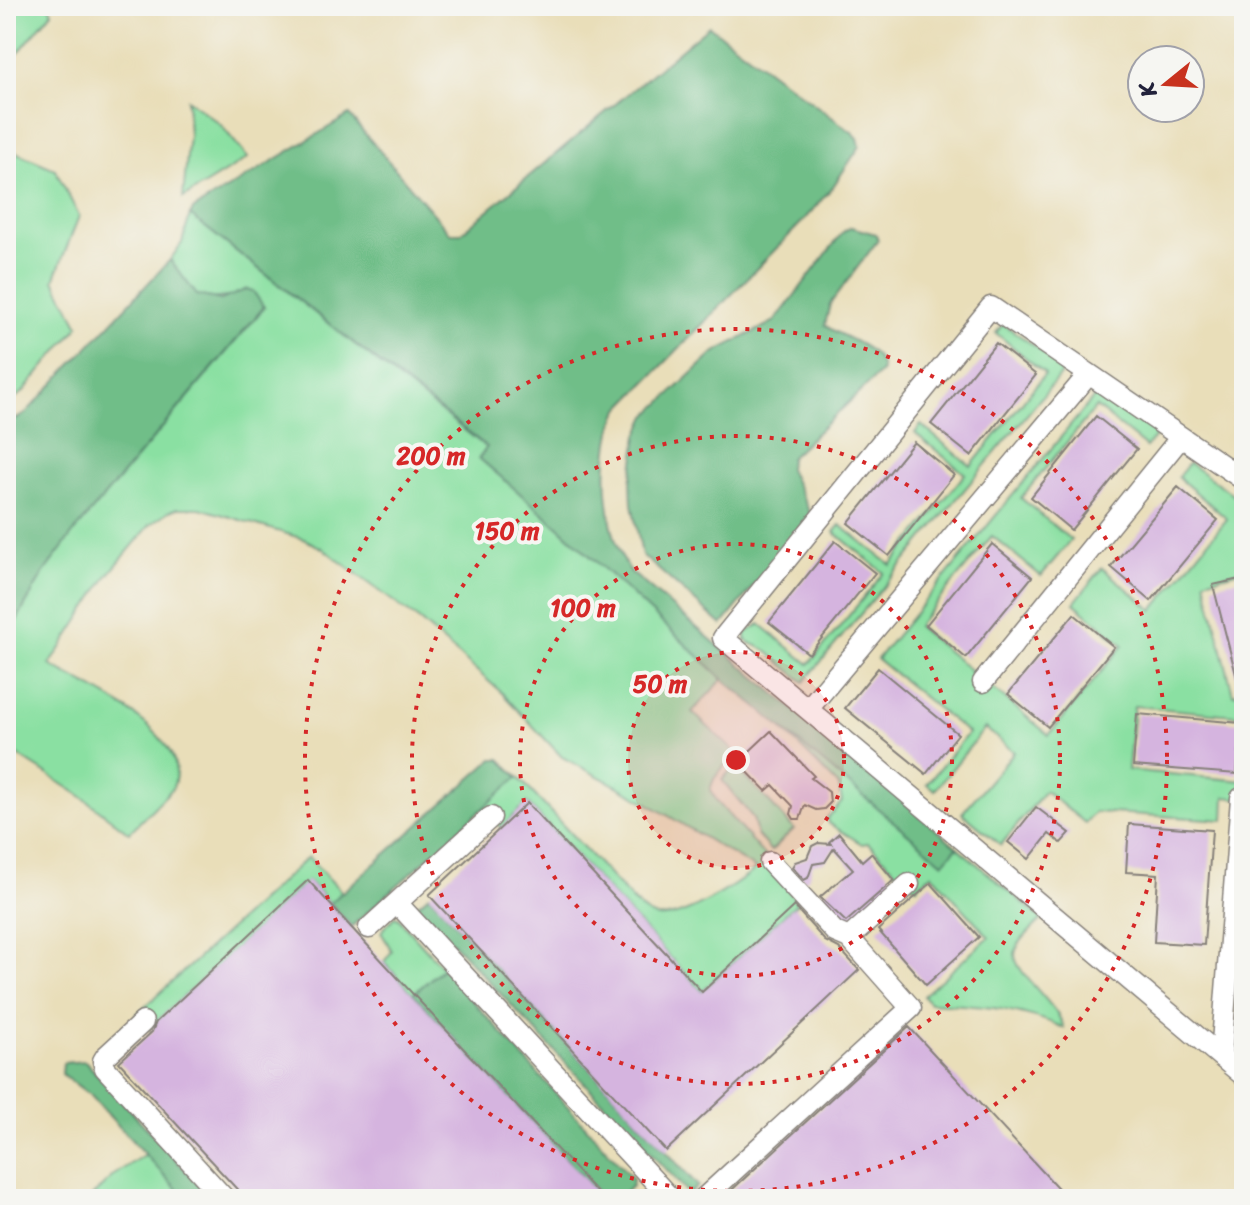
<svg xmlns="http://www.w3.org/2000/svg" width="1250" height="1205" viewBox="0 0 1250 1205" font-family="Sriracha,sans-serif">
<rect width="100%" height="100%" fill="#f6f6f2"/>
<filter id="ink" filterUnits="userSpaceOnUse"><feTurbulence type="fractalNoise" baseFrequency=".0125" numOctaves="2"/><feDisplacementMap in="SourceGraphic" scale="16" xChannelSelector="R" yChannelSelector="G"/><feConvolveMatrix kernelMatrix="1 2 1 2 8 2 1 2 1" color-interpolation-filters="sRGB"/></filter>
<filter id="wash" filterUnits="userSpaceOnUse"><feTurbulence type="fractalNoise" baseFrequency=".006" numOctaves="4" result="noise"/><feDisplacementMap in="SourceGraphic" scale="32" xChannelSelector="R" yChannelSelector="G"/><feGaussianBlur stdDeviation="1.8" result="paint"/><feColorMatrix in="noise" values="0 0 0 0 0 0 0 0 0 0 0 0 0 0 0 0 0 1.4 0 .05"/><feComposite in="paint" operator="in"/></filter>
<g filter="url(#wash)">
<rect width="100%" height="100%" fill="#e9deb9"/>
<path fill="#8ae0a2" stroke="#56816e" stroke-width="2" d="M6,6h43l3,6 -42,51 -4,40z
M187,99l33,25 28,34 -65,40 6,-63z
M6,148l49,21 24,47 -25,64 25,46 -56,66 -17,13z
M190,215l297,233 -8,10 80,69 164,152 -31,33 43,40 -21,27 -4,11 9,14 51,58 27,41 -95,89 -175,-189 -26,25 -18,-20 35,-31 118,127c6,6 13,12 22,13 24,4 80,-33 98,-48l-122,-74 -72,-38 -61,-65 -80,-70 -99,-74 -18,-9 -104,-31h-22l-10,4 -18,13 -42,50 -58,90c36,20 148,71 122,124l-43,44 -48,-37 -67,-43 -8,12v-126l38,-67 30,-40 190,-224c-10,-4 -20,-9 -31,-11 -10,-2 -28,8 -41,-6 -8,-9 -13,-21 -22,-31l12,-17z
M1003,324l63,44 -262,314 -40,-33 -18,-8v-8l14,-9 49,40 75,-91 -50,-41 6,-7 51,40 74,-91 -50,-41 6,-8 50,41 74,-92 -49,-41z
M1099,391l60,41 -13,15 -50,-40 -75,91 50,42 -30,36 -49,-40 -75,90 132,109 74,-90 -49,-42 28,-35 51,42 74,-91 -49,-42 11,-14 55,39v68l-39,10 28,114 11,-2v24l-110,-10 -6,64 116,11v18l-19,-2 -1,23 -129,-8 -10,11 -40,-32 -44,54 -39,-32 52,-61 -29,-24 -50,62 -8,-6 41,-51 -91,-74z
M777,724l166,138 14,-15 85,72c-7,8 -27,24 -27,36 0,18 43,50 49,73 -46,-21 -84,-22 -134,-25l-7,-7 66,-59 -57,-63 -15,13 -8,-3 -41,-41 -6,1 -34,-21 -1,-5 15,-16 -3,-16z
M735,765l59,64 -23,22 -14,-16 -4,-17 -31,-38z
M308,857l34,35 -12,11 -22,-22 -159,148 -13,-14z
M394,917l4,1 45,50 -30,26 -29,-32 8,-11 -11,-19z
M145,1154l41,45h-97l25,-24z"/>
<path fill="#6fbe88" stroke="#487062" stroke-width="2" d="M709,26l144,107 5,5 2,8 -28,42 -29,33 -182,187c-24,35 -17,133 11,165l325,274 -14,16 -220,-184 -164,-152 -80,-69 8,-11 -297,-232 4,-6 155,-94 101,118h11z
M851,227l25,7 2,6 -48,64 -5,21c17,14 55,20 57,46l-92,87 -1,11 22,46 -89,110 -80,-70 -10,-51 -1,-22 7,-47 9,-19 68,-64 60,-31 68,-89z
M170,260l27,35 24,5 26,-11 6,2 11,16 -190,225 -30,40 -38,67v-215l19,-10z
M493,759h7l18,18 -167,150 -21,-24z
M429,895l237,256 32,35 -9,8 -272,-289z
M443,968l190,211 -1,7 -14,13h-15l-190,-205z
M85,1061l127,138h-26l-96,-104 -28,-21 1,-11z"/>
<g id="blocks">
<path fill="#d5b4df" d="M996,343l40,32 -65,81 -40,-32z
M1096,416l41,33 -66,81 -40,-33z
M914,442l40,33 -65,81 -41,-33z
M1178,487l40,33 -67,81 -40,-34z
M835,541l40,32 -66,81 -40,-32z
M992,544l40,33 -66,81 -40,-33z
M1244,578v111l-4,1 -27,-105z
M1074,614l40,33 -66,80 -40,-33z
M878,668l80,66 -32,40 -81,-66z
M1137,714l104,9 -4,51 -104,-8z
M771,731l43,45 -3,2 18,14 1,11 -6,6 -8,1 -11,-5 -5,14h-6l-3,-5 2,-8 -20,-21 -7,6 -28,-29z
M527,803l175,189 92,-86 31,35 14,7 20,22 -193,181 -237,-256z
M1036,807l34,26 -9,10 -12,-9 -20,25 -21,-17z
M1129,824l83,6 -8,115 -50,-3 4,-68 -32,-2z
M839,833l23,28 9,-8 23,27 -48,42 -26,-25 33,-28 -19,-21 -9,14 -12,2 -5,14 -4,2 -12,-13 3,-5 12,-4 5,-12 6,-3 13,1 -2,-2z
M308,880l52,57 243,262h-357l-127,-137 33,-30 4,-10z
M931,883l48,54 -53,48 -48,-55z
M909,1027l159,172h-346z"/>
</g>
</g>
<g filter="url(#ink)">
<use href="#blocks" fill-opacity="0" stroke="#86807a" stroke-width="2"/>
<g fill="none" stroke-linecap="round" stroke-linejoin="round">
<defs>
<path id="minor" d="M1244,480l-253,-173 -268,331 521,438
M983,682l198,-245
M808,709l281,-335
M770,862l65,70 14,6
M397,903l274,296
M369,928l122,-111
M143,1022l-37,34 -3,5 2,7 120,131
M1221,1056l20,-258
M703,1199l208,-191 -62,-70 60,-54"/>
</defs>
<use href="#minor" stroke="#86807a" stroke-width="23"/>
<use href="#minor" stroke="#fff" stroke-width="20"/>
</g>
</g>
<circle cx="736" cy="760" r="108" fill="#d62828" fill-opacity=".12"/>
<g fill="none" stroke="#d62828" stroke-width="4" stroke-dasharray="4 8">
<circle cx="736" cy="760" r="108"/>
<circle cx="736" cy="760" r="216"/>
<circle cx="736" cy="760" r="324"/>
<circle cx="736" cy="760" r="431"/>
</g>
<circle cx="736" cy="760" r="12" fill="#d62828" stroke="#f6f6f2" stroke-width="4"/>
<g font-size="24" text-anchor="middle" font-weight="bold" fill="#d62828" stroke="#f6f6f2" stroke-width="8" stroke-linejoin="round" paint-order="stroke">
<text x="431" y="464">200 m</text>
<text x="507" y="539">150 m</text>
<text x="583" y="616">100 m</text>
<text x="660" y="692">50 m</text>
</g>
<rect width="1250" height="1205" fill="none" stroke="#f6f6f2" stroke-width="32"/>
<g transform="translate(1166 84) rotate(252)"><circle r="38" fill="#f6f6f2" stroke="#a1a1a9" stroke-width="2"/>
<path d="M0-6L14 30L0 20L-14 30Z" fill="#c8321e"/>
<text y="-12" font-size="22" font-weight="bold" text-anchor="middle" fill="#22223b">K</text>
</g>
</svg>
